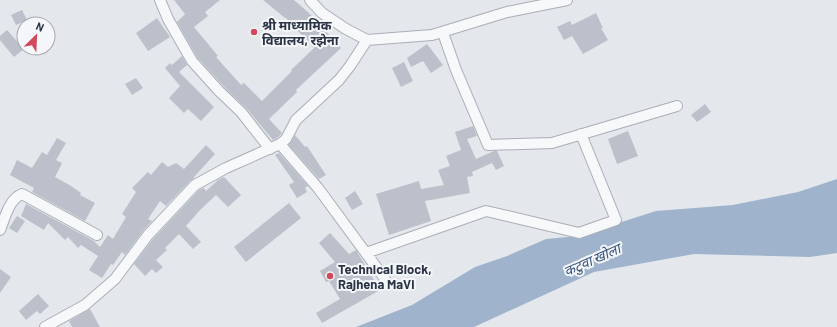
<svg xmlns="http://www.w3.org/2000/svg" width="837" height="327" viewBox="0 0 837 327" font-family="Barlow,'Noto Sans Devanagari',sans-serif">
<rect width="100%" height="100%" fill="#e4e7ec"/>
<path fill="#9fb4cc" d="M837,179v74l-27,4 -116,-3 -100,18 -120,55h-118l56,-22 63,-38 32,-11 39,-17 32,-3 78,-25 77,-6 65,-13z"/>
<path fill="#bbc0ca" d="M174,0h46l-15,12 3,4 -14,11 24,29 -2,1 25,28 3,-2 18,18 30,-30 -1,-1 23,-22 -28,-30h-1l-22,-18h31l15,13 32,35 -45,42 1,2 -28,27 13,14 -5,5 -4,2 -27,-32 -19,-18 -30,-33 -20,-35 8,-8z
M22,10l5,10 -11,5 -5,-10z
M596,13l7,15h-2l7,12 -25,14 -11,-18 -8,4 -7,-13 13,-6 2,4z
M157,18l13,19 -22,14 -12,-18z
M7,30l17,19 -10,8 -14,-17v-4z
M427,44l16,21 -12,8 -8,-12 -12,6 -4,-9z
M182,56l5,9 -8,7 35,35 -13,14 -13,-12 -4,4 -15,-15 11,-12 -15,-18 5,-5 2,2z
M404,62l9,19 -12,6 -9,-19z
M136,78l7,10 -11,7 -7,-11z
M705,104l6,8 -14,10 -6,-7z
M473,126l4,10 -10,3 9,20 18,-8h3l7,15 -8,4 -4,-7 -20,9 1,4 -6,1 3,16 -45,8 6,20 -42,14 -13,-41 43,-13 2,8 23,-4 -6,-15 12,-4 -4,-10 15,-6 -6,-18z
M628,131l10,25 -21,8 -9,-25z
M295,135l10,12 2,-1 19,29 -7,4 -30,-34z
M57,138l9,5 -10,17 6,3 -7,14 16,9 10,7 -1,2 15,8 -10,18 -53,-29 2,-4 -24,-13 7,-15 15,8 10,-16 5,3z
M206,145l9,9 -21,23v1l-4,3 -24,25 -6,-5 -12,18 4,2 -9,10 -18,24 -3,-3 -9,13 -2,-1 -9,14 -13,-8 9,-14 -17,-11 -3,3 -10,-11 -3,3 -17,-17 -4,7 -23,-14 5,-12 68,37 6,6 8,-12 5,4 13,-22 -4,-3 14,-22 -4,-4 16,-16 3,3 11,-13 6,5 8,-4 8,6z
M279,153l29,33 -3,2 2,4 -10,6 -8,-13 5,-3 -19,-27z
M224,177l17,18 -13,12 -12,-12 -16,15 -14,16 15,16 -8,7 -14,-15 -14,14 2,2 -11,10 7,7 -7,6 -4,-4 -7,7 -11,-12 19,-25 46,-49 5,-2 2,3 12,-11z
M355,191l8,13 -11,6 -7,-12z
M289,203l12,15 -55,44 -12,-15z
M17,216l8,5 -8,12 -8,-5z
M330,233l19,21 7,-4 24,40 -58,33 -6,-10 24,-14 -11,-18 -3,1 -6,-11 15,-9 -16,-19z
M0,269l11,8 -11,16z
M38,294l11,12 -9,8 -3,-3 -11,9 -7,-9z
M90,309l10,18h-28l-3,-6z"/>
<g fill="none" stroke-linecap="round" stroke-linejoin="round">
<defs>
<path id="minor" d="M160,0l8,19 24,42 27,30 22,21 29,37
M310,0l12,13 24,16 21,11 65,-5 75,-23 60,-12
M443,33l13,37 32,75 64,-2 125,-37
M280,144l38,44 67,91
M0,230c5,-12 9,-31 22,-36l75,41
M366,253l120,-42 93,22 37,-13 -35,-86
M45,327l40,-22 30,-26 33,-44 47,-50 31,-17 54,-24 6,-5 10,-19 43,-40 11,-14 17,-26"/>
</defs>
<use href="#minor" stroke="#a9aeb7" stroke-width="12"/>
<use href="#minor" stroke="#f7f8fa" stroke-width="10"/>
</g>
<g fill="#d1495b" stroke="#f4f6f9" stroke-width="1.5">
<circle cx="254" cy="32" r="4"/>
<circle cx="330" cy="276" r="4"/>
</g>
<g text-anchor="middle" stroke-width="4" stroke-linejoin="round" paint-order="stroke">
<g font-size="13" font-weight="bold" fill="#2b3445" stroke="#f4f6f9" text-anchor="start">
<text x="262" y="30">श्री माध्यामिक<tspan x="262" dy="15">विद्यालय, रझेना</tspan></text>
<text x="338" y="274">Technical Block,<tspan x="338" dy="15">Rajhena MaVi</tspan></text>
</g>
<g font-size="14" font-style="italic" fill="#34527a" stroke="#f4f6f9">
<text transform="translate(592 260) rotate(-24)" y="5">कटुवा खोला</text>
</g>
</g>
<g transform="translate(36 36) rotate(24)"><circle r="19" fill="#f4f6f9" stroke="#a4a8b1"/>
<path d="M0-3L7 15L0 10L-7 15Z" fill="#d1495b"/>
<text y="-6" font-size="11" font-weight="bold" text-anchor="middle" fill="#2b3445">N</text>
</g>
</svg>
